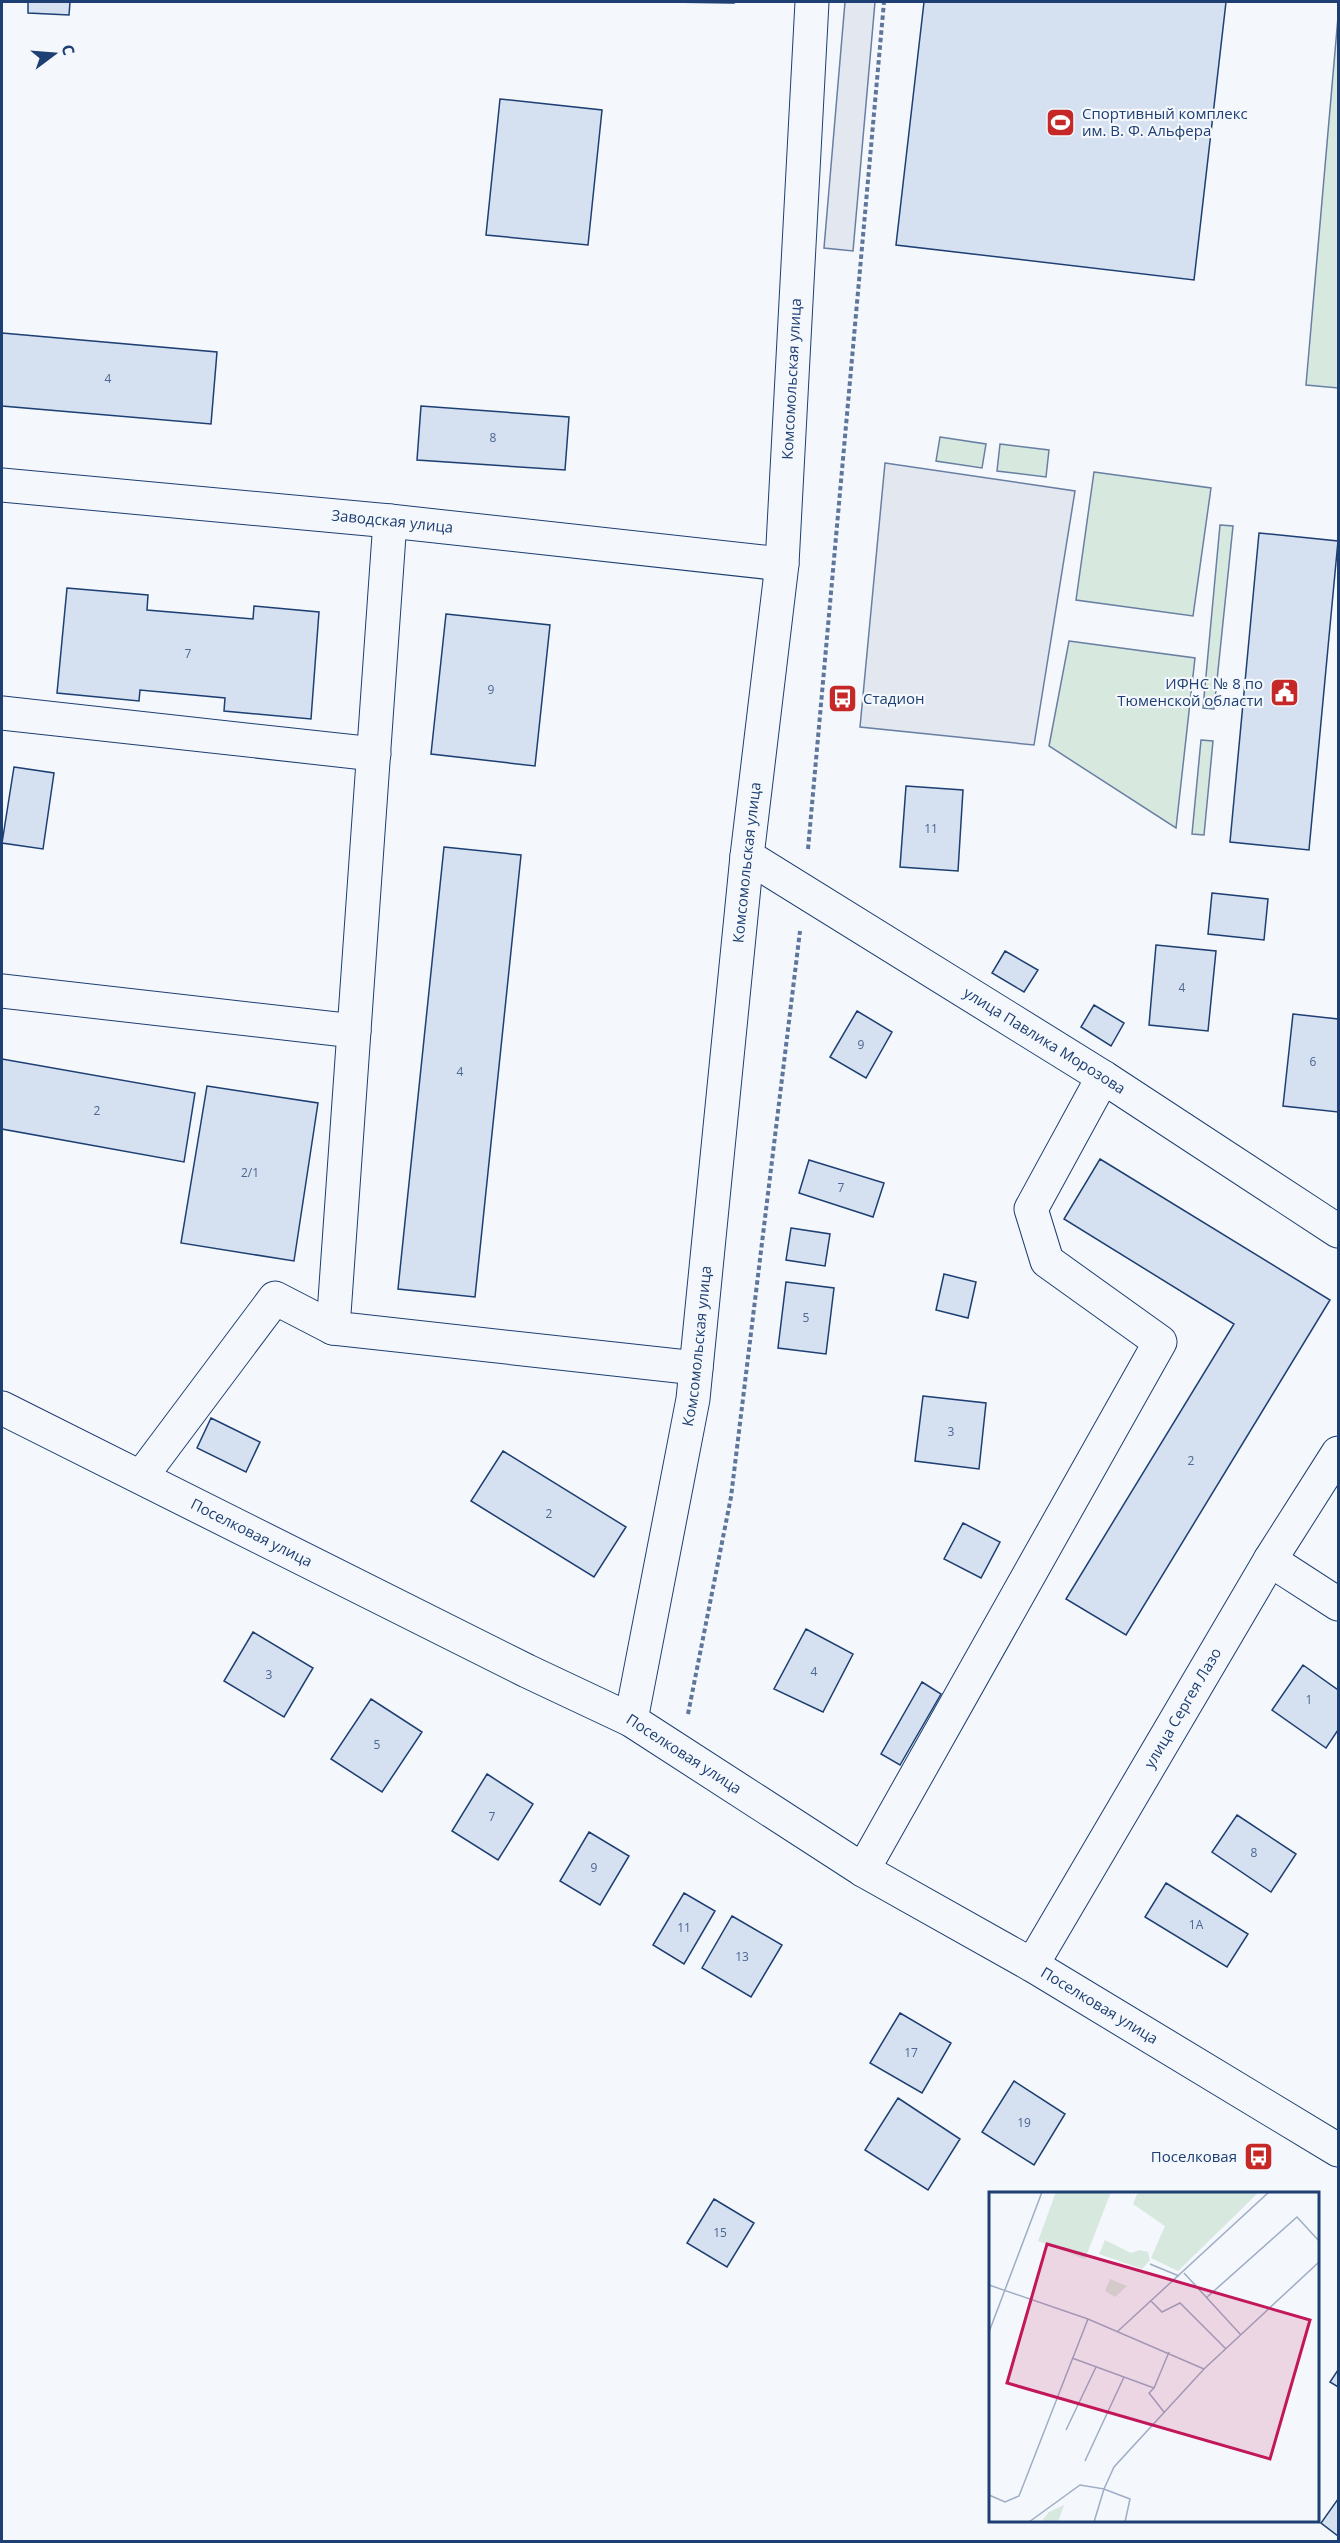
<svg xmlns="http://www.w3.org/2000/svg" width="1340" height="2543" viewBox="0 0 1340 2543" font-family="'Open Sans',sans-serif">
<rect width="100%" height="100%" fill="#f4f7fb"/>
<path fill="#d7e8df" stroke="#687fa3" stroke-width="1.5" d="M1338,17v371l-32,-3z
M940,437l46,7 -4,24 -46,-7z
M1000,444l49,6 -3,27 -49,-6z
M1094,472l117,16 -18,128 -117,-16z
M1220,525l13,1 -19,183 -11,-1z
M1069,641l126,17 -19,170 -127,-82z
M1201,740l12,1 -9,94 -12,-1z"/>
<path fill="#e3e8f0" stroke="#687fa3" stroke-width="1.5" d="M845,2h30l-22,249 -29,-3z
M885,463l190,28 -41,254 -174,-18z"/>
<path fill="#d5e0f0" stroke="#1d3f73" stroke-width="1.5" d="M28,2h42l-1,13 -41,-2z
M666,2h68v1z
M924,2h302l-32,278 -298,-35z
M500,99l102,11 -14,135 -102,-10z
M2,333l215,19 -6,72 -209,-18z
M421,406l148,11 -4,53 -148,-10z
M1259,533l79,8 -29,309 -79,-8z
M67,588l81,7 -1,15 106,9 1,-13 65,6 -8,107 -87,-8 1,-13 -85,-8 -1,11 -82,-8z
M446,614l104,11 -15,141 -104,-12z
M14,767l40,6 -11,76 -41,-6z
M906,786l57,4 -5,81 -58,-4z
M444,847l77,8 -46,442 -77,-8z
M1212,893l56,6 -4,41 -56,-6z
M1156,945l60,6 -8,80 -59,-6z
M1005,951l33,19 -14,22 -32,-19z
M1094,1005l30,18 -13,23 -30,-19z
M857,1011l35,21 -26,46 -36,-21z
M1293,1014l45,5v93l-55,-6z
M2,1059l193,34 -11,69 -182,-33z
M207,1086l111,17 -24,158 -113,-18z
M1100,1159l230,141 -204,335 -60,-36 168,-275 -170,-105z
M809,1160l75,23 -11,34 -74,-24z
M791,1228l39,6 -5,32 -39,-6z
M944,1274l32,8 -8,36 -32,-8z
M786,1282l48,6 -8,66 -48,-6z
M923,1396l63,7 -7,66 -64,-8z
M211,1418l49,24 -14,30 -49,-24z
M503,1451l123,76 -32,50 -123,-76z
M963,1523l37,19 -19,36 -37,-19z
M806,1629l47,25 -30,58 -49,-23z
M253,1632l60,36 -29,49 -60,-36z
M1303,1665l35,25v40l-12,18 -54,-38z
M922,1682l19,12 -41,71 -19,-11z
M371,1699l51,33 -40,60 -51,-33z
M487,1774l46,30 -35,56 -46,-29z
M1237,1815l59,39 -25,38 -59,-40z
M589,1832l40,24 -29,49 -40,-24z
M1166,1883l82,51 -21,33 -82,-50z
M684,1893l31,18 -31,53 -31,-19z
M732,1916l50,29 -31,52 -49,-29z
M900,2013l51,30 -29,50 -52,-30z
M1014,2081l51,33 -31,51 -52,-33z
M898,2098l62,41 -32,51 -63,-40z
M714,2199l40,24 -27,44 -40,-24z
M1338,2370v17l-8,-5z
M1338,2499v37l-17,-13z"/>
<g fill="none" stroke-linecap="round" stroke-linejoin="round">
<defs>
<g id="minor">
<path id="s1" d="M2,485l388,36 392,43"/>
<path d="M390,521l-57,807 363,40"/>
<path d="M2,713l372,41"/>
<path id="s2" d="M747,856l356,221 235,154"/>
<path d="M2,991l352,40"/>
<path id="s3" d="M2,1408l525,263 104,49 232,150 169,95 306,185"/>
<path d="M141,1477l134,-179 58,30"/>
<path d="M1270,1560l68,44"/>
<path id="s4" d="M631,1720l62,-321 54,-543 35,-292 30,-562"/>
<path d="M863,1870l297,-528 -113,-81 -16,-52 72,-132"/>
<path id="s5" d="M1032,1965l238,-405 68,-107"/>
</g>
</defs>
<use href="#minor" stroke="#1d3f73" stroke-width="35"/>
<path stroke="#5e769c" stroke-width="4" stroke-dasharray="4.5 3" stroke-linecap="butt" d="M808,849l76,-847
M688,1714l43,-217 69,-566"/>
<use href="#minor" stroke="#f4f7fb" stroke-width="33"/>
</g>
<defs>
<symbol id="stadium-square" viewBox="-11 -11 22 22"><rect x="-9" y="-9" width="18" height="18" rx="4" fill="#c62828" stroke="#f4f7fb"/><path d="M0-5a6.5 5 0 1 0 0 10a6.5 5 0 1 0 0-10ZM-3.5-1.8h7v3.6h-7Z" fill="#fff"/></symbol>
<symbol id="civic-square" viewBox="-11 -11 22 22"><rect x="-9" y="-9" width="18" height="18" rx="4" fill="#c62828" stroke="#f4f7fb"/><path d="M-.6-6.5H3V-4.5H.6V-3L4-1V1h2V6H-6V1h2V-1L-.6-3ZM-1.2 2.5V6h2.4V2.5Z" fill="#fff"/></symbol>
<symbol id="bus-square" viewBox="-11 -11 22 22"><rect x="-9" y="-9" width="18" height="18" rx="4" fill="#c62828" stroke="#f4f7fb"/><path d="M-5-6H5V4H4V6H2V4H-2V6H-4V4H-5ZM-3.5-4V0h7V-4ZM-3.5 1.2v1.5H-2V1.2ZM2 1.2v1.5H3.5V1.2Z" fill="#fff"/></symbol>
</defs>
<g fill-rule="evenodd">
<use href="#stadium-square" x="1044" y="106" width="33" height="33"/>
<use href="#civic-square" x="1268" y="676" width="33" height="33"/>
<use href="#bus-square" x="826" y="682" width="33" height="33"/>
<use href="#bus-square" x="1242" y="2140" width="33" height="33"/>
</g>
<g text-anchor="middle" stroke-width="4.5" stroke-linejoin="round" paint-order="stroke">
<g font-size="12" fill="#4b6792">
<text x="108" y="383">4</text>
<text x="493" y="442">8</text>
<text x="188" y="658">7</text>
<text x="491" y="694">9</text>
<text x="931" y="833">11</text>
<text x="1182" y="992">4</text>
<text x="861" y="1049">9</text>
<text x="1313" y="1066">6</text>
<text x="460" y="1076">4</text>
<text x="97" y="1115">2</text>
<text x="250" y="1177">2/1</text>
<text x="841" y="1192">7</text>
<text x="806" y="1322">5</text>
<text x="951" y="1436">3</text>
<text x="1191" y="1465">2</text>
<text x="549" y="1518">2</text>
<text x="814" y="1676">4</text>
<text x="269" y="1679">3</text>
<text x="1309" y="1704">1</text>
<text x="377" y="1749">5</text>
<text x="492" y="1821">7</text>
<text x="1254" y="1857">8</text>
<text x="594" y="1872">9</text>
<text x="1196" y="1929">1А</text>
<text x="684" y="1932">11</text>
<text x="742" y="1961">13</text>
<text x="911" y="2057">17</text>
<text x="1024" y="2127">19</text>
<text x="720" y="2237">15</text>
</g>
<g font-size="15" fill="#1d3f73" stroke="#f4f7fb" text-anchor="start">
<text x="1082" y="119">Спортивный комплекс<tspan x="1082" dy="17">им. В. Ф. Альфера</tspan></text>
<text x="1263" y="689" text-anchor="end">ИФНС № 8 по<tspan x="1263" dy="17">Тюменской области</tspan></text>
<text x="863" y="704">Стадион</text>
<text x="1237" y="2162" text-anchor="end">Поселковая</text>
</g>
<g font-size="15" fill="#1d3f73" stroke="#f4f7fb">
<text dy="5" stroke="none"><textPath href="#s4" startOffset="1352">Комсомольская улица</textPath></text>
<text dy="5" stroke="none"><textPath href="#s1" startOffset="392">Заводская улица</textPath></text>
<text dy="5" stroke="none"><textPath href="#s4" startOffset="866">Комсомольская улица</textPath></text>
<text dy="5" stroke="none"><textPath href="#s2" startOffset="350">улица Павлика Морозова</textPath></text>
<text dy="5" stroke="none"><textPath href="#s4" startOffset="380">Комсомольская улица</textPath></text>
<text dy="5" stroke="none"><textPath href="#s3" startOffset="279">Поселковая улица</textPath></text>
<text dy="5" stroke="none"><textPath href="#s5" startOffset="298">улица Сергея Лазо</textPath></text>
<text dy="5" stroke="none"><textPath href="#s3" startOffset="765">Поселковая улица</textPath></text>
<text dy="5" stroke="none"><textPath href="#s3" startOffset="1251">Поселковая улица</textPath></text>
</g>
</g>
<g transform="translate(989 2192)">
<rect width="330" height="330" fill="#f4f7fb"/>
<path d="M67,0h55l-26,67 -47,-18zM149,0h121l-81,79 -27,-13 14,-32 -32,-22zM116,48l26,13 9,-3 8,2 2,8 -8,9 -43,-15zM121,87l17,7 -12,11 -10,-6zM75,313l-6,17h-17l8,-10z" fill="#d7e8df"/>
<path fill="none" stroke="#9eadc5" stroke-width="1.5" d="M161,72l29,12M195,81l57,62M0,93l99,34 116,50M217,106l91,-81 22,24M162,109l11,11 18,-9 46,46M129,139l151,-139M0,140l53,-140M83,166l82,30 15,-36M165,196l-5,5 15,19M77,238l30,-63M96,269l39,-84M0,303l16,7 14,-6 69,-177M40,330l51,-37 24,4 10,-22 90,-98 115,-107M105,330l10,-33 26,10 -5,23"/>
<path fill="#c2185b" fill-opacity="0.15" stroke="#c2185b" stroke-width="3" d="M58,52l263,76 -40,139 -263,-76z"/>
<rect width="330" height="330" fill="none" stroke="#1d3f73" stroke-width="3"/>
</g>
<rect width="1340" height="2543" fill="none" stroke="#1d3f73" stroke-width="6"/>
<g transform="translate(54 54) rotate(74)" stroke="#f4f7fb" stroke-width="4.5" paint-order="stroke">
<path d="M0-4.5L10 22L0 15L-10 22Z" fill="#1d3f73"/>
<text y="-9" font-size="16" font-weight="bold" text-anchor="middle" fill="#1d3f73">С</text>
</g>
</svg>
